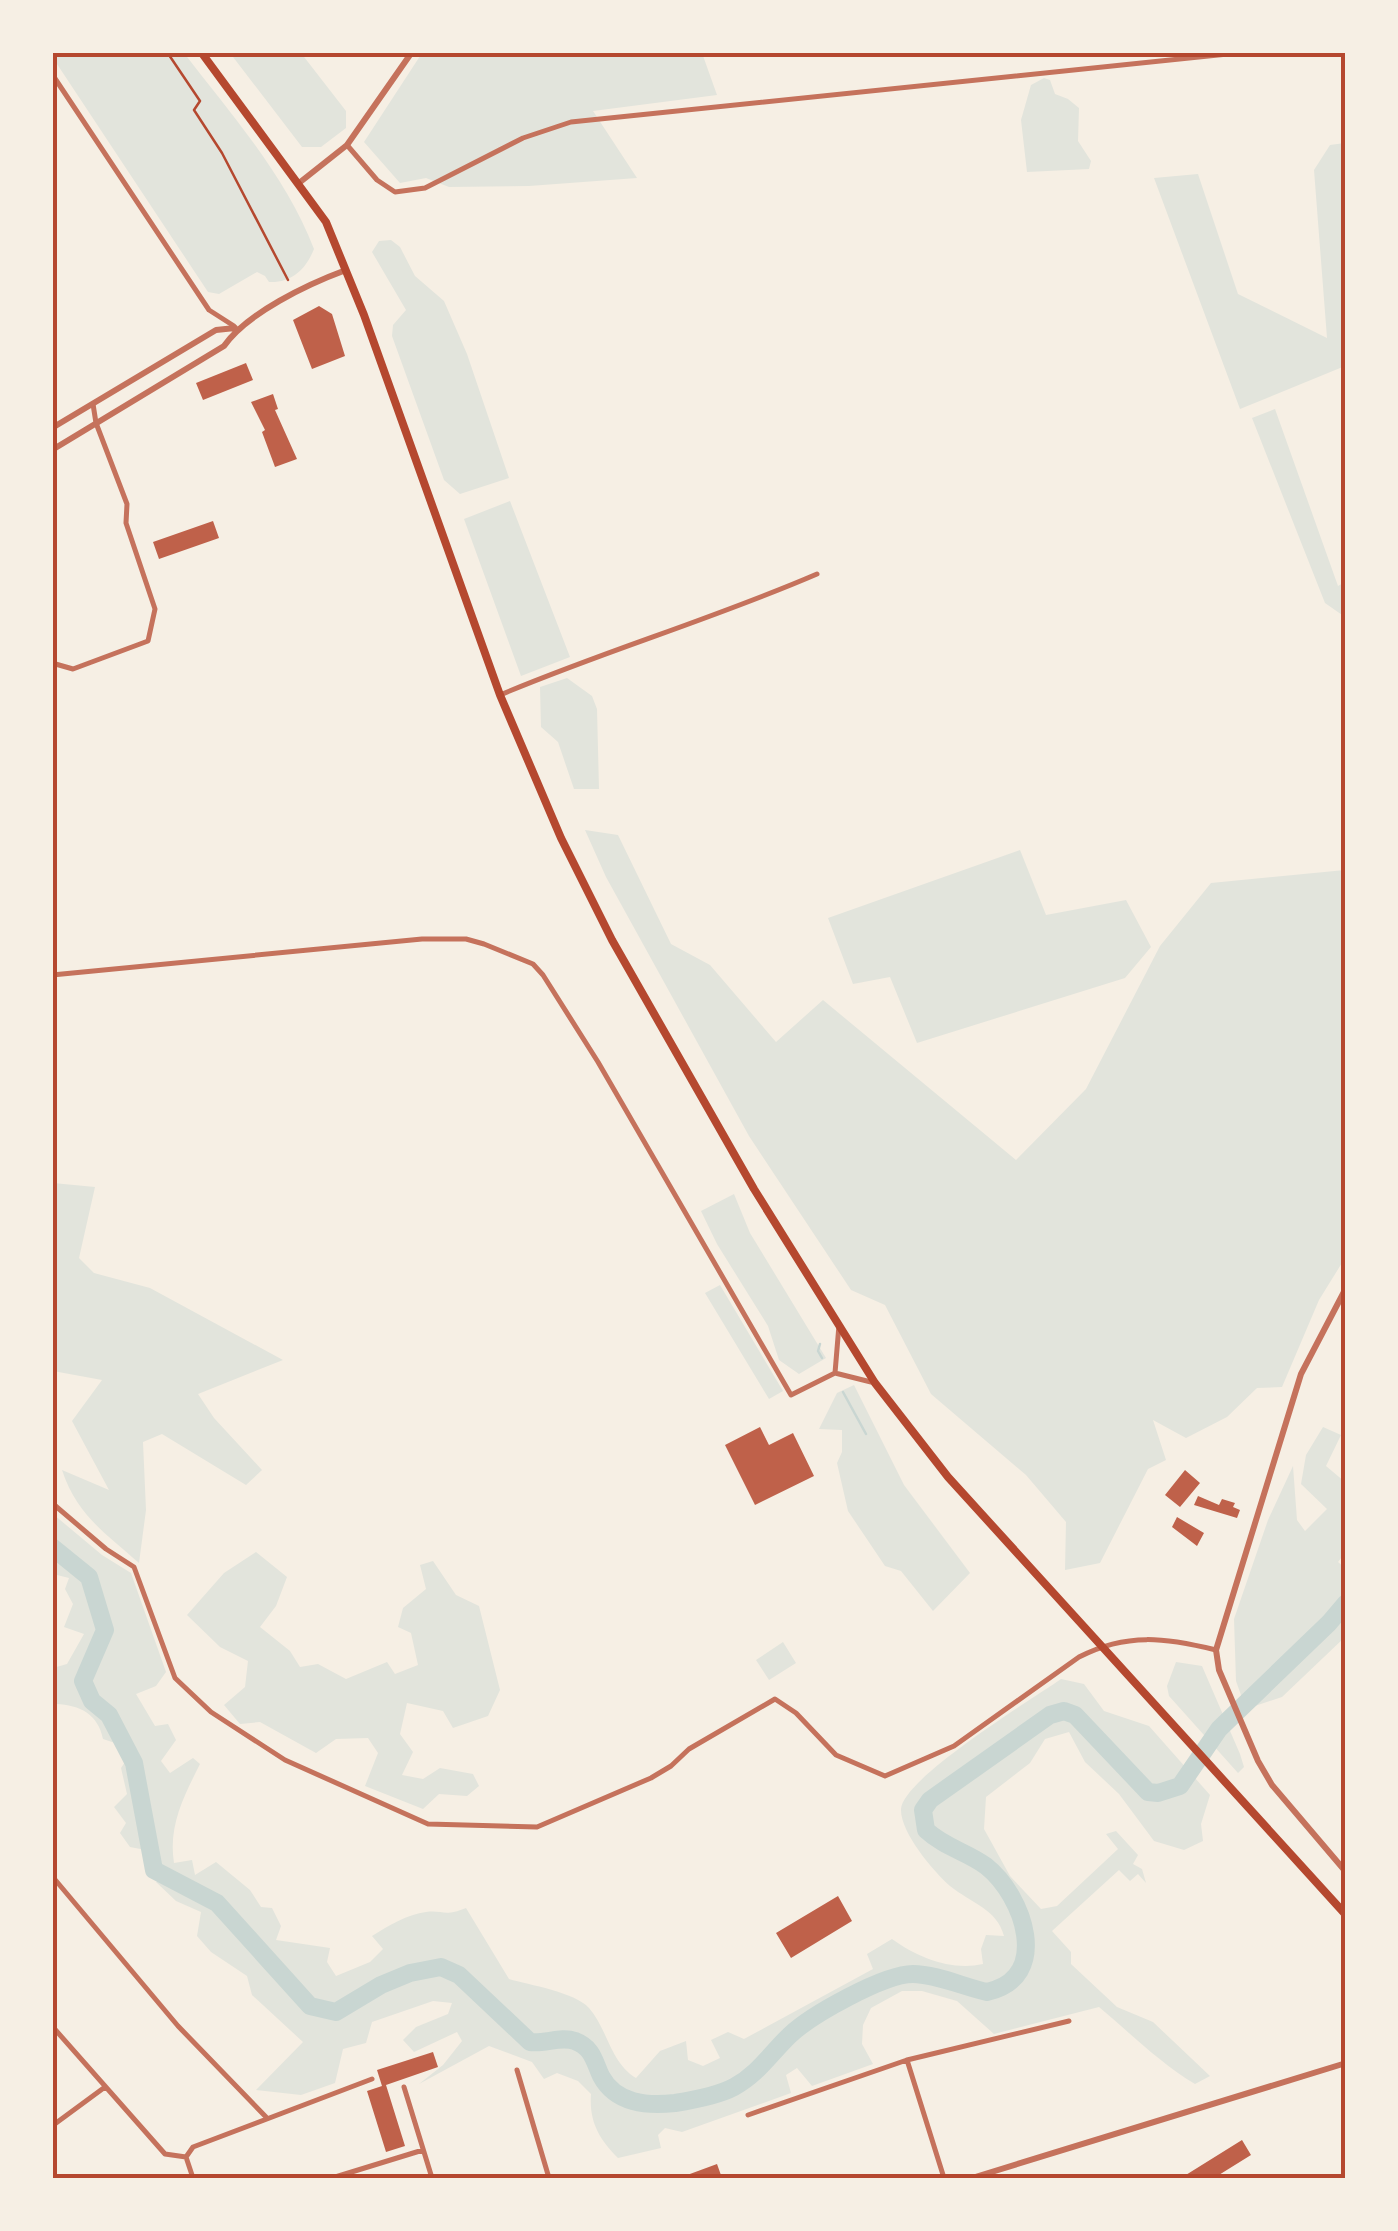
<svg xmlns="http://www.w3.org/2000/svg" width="1398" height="2231" viewBox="0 0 1398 2231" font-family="'Nunito Sans',sans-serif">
<rect width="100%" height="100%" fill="#f6efe4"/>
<path fill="#e2e4dc" d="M52,53h132c47,61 102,123 130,196 -8,20 -22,34 -45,33l-4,-6 -8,-4 -38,22 -11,-2 -155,-234z
M230,53h71l45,58v17l-25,19h-19z
M422,53h280l15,42 -124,16 44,67 -108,8 -80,1 -23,-9 -26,5 -36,-41z
M1044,78l6,2 5,14 13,5 11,9 -1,33 13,20 -2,8 -62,3 -6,-52 10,-35z
M1345,143v223l-105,43 -86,-231 44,-4 40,120 89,44 -13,-168 16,-25z
M391,240l9,7 15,29 29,25 23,53 42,124 -49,16 -16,-14 -52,-144 1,-11 13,-15 -34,-58 7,-11z
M1275,409l63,177 7,-4v35l-20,-14 -73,-185z
M510,501l60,156 -49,19 -57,-157z
M567,678l25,18 5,13 2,80h-25l-16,-47 -17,-15 -1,-40z
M585,830l33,5 53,109 39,21 66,77 47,-42 193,160 70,-71 74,-143 51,-63 134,-13v388l-26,42 -37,87 -25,1 -30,29 -41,21 -33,-18 13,40 -18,9 -48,94 -35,7 1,-48 -40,-47 -95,-81 -46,-89 -34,-15 -102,-154 -143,-259z
M1020,850l26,65 80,-15 25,47 -26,31 -208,65 -27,-66 -37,7 -25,-66z
M53,1183l42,4 -16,71 15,15 56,15 133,72 -85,34 16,24 48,52 -16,15 -84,-51 -19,8 3,68 -7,53c-35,-31 -62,-48 -77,-93l47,20 -37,-69 30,-41 -49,-9z
M734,1194l16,39 76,125 -27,16 -20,-14 -11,-34 -51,-82 -16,-33z
M720,1285l63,106 -14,8 -64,-106z
M854,1385l50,100 66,88 -37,38 -32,-40 -16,-5 -37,-55 -11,-48 5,-11v-22l-23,-1 18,-36z
M1323,1427l18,8 -15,31 19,16v71l-7,9 7,6v69l-63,60 -36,12 -10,-28 -2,-62 34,-99 25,-54 4,54 8,11 22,-22 -26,-25 5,-29z
M53,1514l49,41 29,18 35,99 -10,14 -20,8 19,32 13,-2 8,16 -15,21 9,12 23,-15 7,6c-16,32 -32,62 -26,99l18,-3 3,15 21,-13 34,28 11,17 11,1 9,18 -5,14 54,8 -3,14 9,14 34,-14 13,-13 -11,-13c16,-10 36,-22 54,-24 18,-2 18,5 40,-4l43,71c20,6 66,13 80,29 19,22 21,54 47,70l24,-27 26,-10 2,19 15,6 17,-8 -9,-18 17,-8 16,7 129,-70 -6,-15 25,-15c26,19 60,32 91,25l-2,-15 5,-14 18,1c-7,-27 -33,-33 -54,-50 -17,-15 -50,-54 -49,-77 2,-31 130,-109 160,-130l23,5 20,27 45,15 61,69 -9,29 2,17 -19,9 -30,-9 -35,-47 -34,-32 -16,-30 -24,7 -15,24 -44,34 -2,32 26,47 31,33 16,-3 61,-57 -12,-15 10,-3 22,24 -5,9 9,5 4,14 -8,-9 -8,7 -11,-11 -67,61 19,21v12l46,43 36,15 57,54 -15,8c-35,-21 -65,-51 -96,-77l-105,27 -37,-33 -35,-10h-20l-31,17 -8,17 -1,19 11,20 -61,22 -15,-18 -11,7 5,18 -109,39 -17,-4 -7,7 3,13 -43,10c-19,-19 -29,-36 -27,-64l-13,-13 -21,-8 -13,6 -12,-17 -43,-16 -70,38 24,-19 19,-24 -5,-9 -43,20 -11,-12 13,-13 32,-13 4,-11 -19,-2 -61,21 -6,21 -23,6 -8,34 -34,12 -45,-5 47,-48 -51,-47 -5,-19 -36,-24 -14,-16 4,-24 -25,-11 -20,-19 17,-7 -13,-9 -4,-14 -26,-5 -10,-14 6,-10 -12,-16 13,-13 -6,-26 4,-6 -10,-19 -12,-4c-5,-25 -23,-34 -47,-35l-3,5v-41l14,-4 17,-30 -20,-7 9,-23 -8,-15 4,-11 -16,-4z
M256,1552l31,25 -11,29 -16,21 30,24 10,16 18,-3 28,15 41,-17 8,12 23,-9 -7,-32 -13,-6 5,-19 23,-19 -6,-24 13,-4 23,34 23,11 21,84 -12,26 -35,12 -10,-17 -36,-8 -7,31 13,18 -11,23 21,4 17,-11 33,6 6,12 -12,10 -28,-2 -16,15 -58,-23 13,-33 -10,-15 -32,1 -20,14 -56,-31 -20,2 -16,-19 21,-18 3,-26 -28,-14 -33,-32 37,-42z
M783,1642l13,21 -27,17 -13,-20z
M1176,1662l26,4 38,88 4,13 -6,6 -69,-77 -2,-10z"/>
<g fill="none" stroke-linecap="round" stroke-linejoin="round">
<path stroke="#c9d6d2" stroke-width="2.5" d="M820,1344l-2,7 4,7
M843,1392l23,42"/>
<path stroke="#c9d6d2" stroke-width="18" d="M52,1547l37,30 16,53 -22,51 9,20 17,14 25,48 20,107 63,33 93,103 26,6 45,-27 29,-12 31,-6 18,8 71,67c15,2 31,-6 45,-1 18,7 19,20 26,35 15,28 46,30 74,27 19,-3 42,-7 59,-16 24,-13 37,-34 56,-52 21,-20 94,-61 123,-61 23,0 51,13 74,18 65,-14 37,-96 -1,-126 -19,-14 -42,-19 -60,-36l-3,-20 7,-10 120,-85 14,-4 11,4 73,77 10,1 22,-7 39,-57 110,-106 17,-20"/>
</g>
<path fill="#bf614a" d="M319,306l13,8 13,42 -33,13 -19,-49z
M246,363l7,17 -50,20 -7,-17z
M273,394l5,15 -3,1 22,49 -22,8 -13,-35 3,-2 -14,-28z
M213,521l6,17 -60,21 -6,-17z
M760,1427l9,18 24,-12 21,43 -59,29 -30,-60z
M1185,1470l15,13 -20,24 -15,-12z
M1198,1496l21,9 3,-6 13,4 -2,4 7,3 -3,8 -43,-13z
M1177,1517l27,16 -7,13 -25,-19z
M838,1896l14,25 -61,37 -15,-25z
M433,2052l5,15 -52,18 19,61 -19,6 -19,-61 15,-5 -5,-16z
M1242,2140l9,15 -37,23h-33z
M717,2164l5,14h-43z"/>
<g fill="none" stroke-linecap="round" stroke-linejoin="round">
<path stroke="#b5482f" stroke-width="2.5" d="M167,52l33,49 -6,9 28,43 66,127"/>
<path stroke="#c5725c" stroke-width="5" d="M52,74l157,236 25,16
M347,145l30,35 18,12 30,-4 98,-50 48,-16 676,-70
M52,663l21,6 75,-28 7,-32 -29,-86 1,-19 -31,-81 -3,-19
M500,695c104,-44 213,-76 317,-121
M52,975l370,-36h44l18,5 49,20 10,11 55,87 193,333 44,-22 4,-48
M835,1373l40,10
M52,1503l54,46 28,18 41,111 36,34 74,48 143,64 109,3 114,-49 20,-12 18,-17 86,-50 21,14 40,42 49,21 69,-30 125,-89c48,-25 87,-19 137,-7
M52,1876l126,150 88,91
M52,2026l113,128 21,3 7,21
M907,2060l37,118
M517,2070l32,108
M404,2087l28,91
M748,2115l159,-55 162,-39
M52,2126l53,-39
M186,2157l7,-10 179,-68
M332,2178l91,-28"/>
<path stroke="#c5725c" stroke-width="6" d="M299,183l48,-38 65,-93
M52,428l164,-98 19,-2
M52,450l172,-104c23,-33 84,-62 122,-76
M1346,1288l-45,86 -85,276 3,20 39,91 14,24 74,87
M972,2178l374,-115"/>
<path stroke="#b5482f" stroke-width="8" d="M201,52l125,170 38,93 136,380 61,143 51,102 142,249 121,194 73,94 398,438"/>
</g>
<rect width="1398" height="2231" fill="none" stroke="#f6efe4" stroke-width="110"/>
<rect x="55" y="55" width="1288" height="2121" fill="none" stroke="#b5482f" stroke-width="4"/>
</svg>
